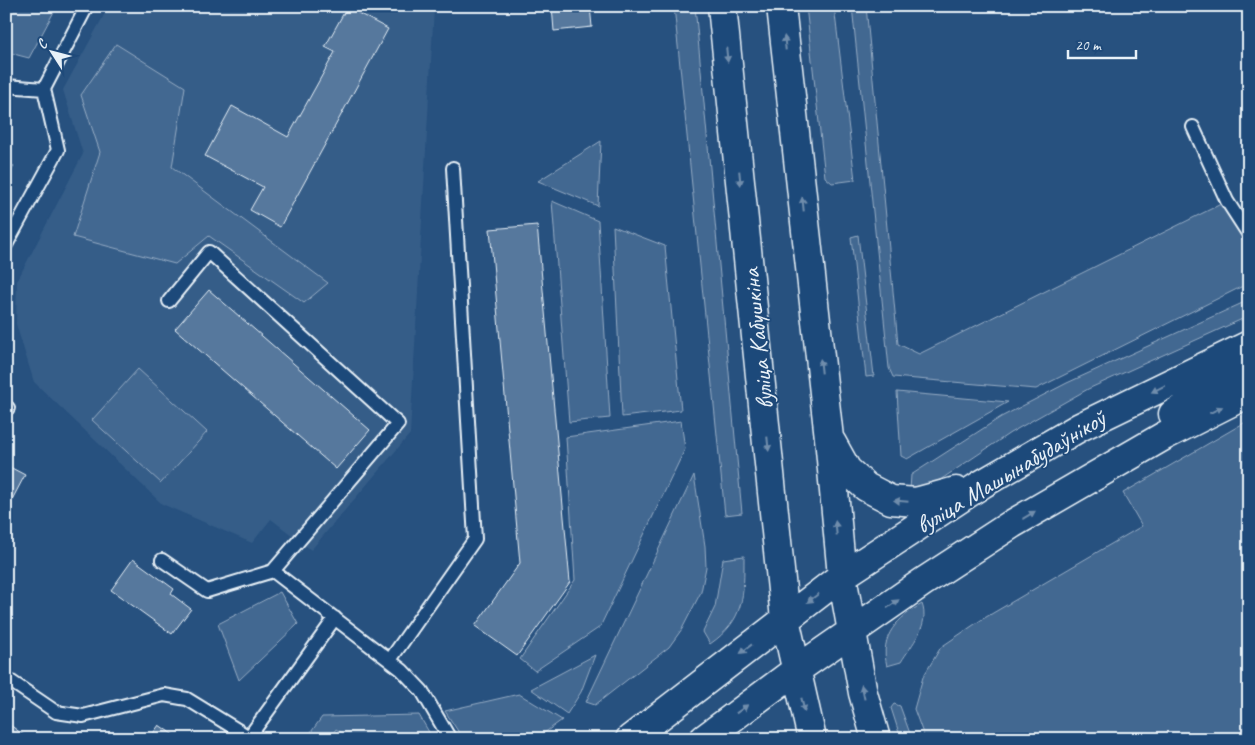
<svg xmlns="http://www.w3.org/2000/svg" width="1255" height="745" viewBox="0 0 1255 745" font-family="Caveat,sans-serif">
<rect width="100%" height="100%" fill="#27517f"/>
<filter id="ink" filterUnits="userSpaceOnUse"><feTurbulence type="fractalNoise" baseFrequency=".02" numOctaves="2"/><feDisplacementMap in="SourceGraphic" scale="10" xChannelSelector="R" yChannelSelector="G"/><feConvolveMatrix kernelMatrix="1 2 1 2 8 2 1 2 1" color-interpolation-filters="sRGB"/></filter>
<g filter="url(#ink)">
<path fill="#355d88" d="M109,6h321l4,2 -24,426 -99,116 -40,-31 -19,24 -90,-39 -128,-122 -18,-58 1,-43 66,-127 -20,-64z"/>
<path fill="#436891" stroke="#96acc4" d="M6,6h51l-28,52 -23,-6z
M674,6h21l47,507 -17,2z
M806,6h28l21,174 -23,3 -7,-6z
M852,6h14l32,338 21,10 308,-153 22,33v49l-213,106 -143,-12 -4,-9z
M116,44l69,43 -13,80 156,116 -24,20 -95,-67 -34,28 -102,-27 27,-85 -19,-57z
M601,141l-3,65 -60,-25z
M552,201l46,20 12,197 -41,4z
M613,226l52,20 16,164 -59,7z
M858,235l16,141 -8,1 -15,-140z
M1249,300v16l-161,73 -78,44 -70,47 -21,10h-9l1,-15 90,-58 66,-34z
M138,369l69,63 -46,51 -69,-63z
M897,392l111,10 -101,57 -6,-3z
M1249,420v319h-324l-11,-30 9,-32 18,-30 40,-27 161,-94 -19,-33z
M681,421l4,28 -85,178 -65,44 -15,-12 55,-79 -9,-143z
M694,475l11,71 1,21 -5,25 -19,37 -13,18 -74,58 -9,-3z
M744,556c0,39 1,64 -34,88l-7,-12 12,-25 8,-48z
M280,592l18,32 -59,56 -21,-56z
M922,604c8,21 -10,40 -21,58l-14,4c-8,-31 11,-48 35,-62z
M595,655l-14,37 -14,22 -36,-25z
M519,694l43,26 -26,19h-73l-18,-28z
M894,704l6,2 12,33h-11l-10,-31z
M419,715l14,24h-82l-15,-10 -7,10h-23l16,-22z"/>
<path fill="#57789d" stroke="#e8f1f8" d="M552,6h38l2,21 -38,4z
M347,7l41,22 -108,198 -30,-17 13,-23 -58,-31 27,-50 56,31 47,-85 -10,-5z
M6,162l8,4 -8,15z
M537,225l33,357 -53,74 -42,-30 45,-63 -30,-334z
M209,290l161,140 -34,39 -161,-140z
M6,465l19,10 -19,36z
M133,559l41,30 -3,5 20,15 -19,25 -61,-44z
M6,722l23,17h-23z
M159,725l16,11 -2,3h-24z"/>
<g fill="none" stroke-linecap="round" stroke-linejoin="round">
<defs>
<path id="lane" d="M6,86l38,3
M1193,127l34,74 22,34
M6,245l52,-95 -14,-61 43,-83
M169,301l40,-49 189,172 -125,147 129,99 20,21 28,48
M6,408h2
M162,560l45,31 66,-20
M390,660l85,-121 -22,-371
M6,678l50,34 27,4 81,-21 23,4 62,38 86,-119"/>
<path id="primary" d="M722,6l63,613 27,120
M781,6l48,432 13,138 21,117 13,46
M1173,414l48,-30 28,-21
M832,443l15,27 19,17 25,13 25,2 40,-11
M630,739l212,-163 140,-92 98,-57 169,-82
M704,739l91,-68 128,-89 89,-58 152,-88 85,-43"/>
</defs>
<use href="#lane" stroke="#e8f1f8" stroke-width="16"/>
<use href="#primary" stroke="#e8f1f8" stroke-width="31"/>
<use href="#lane" stroke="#1f4a7a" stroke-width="12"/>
<use href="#primary" stroke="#1f4a7a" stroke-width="28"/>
</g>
<defs><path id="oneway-solid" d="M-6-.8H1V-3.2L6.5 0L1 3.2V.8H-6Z" transform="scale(1.25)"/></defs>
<g fill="#6f8dac">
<use href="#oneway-solid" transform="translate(785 43) rotate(-96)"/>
<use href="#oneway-solid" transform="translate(727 55) rotate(84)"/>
<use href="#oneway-solid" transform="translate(740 178) rotate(84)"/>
<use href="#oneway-solid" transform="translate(803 204) rotate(-96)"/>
<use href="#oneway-solid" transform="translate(821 366) rotate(-96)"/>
<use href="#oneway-solid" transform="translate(1158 389) rotate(154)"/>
<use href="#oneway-solid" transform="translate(1216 410) rotate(-27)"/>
<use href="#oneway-solid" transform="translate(768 444) rotate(84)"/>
<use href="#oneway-solid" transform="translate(901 501) rotate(-175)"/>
<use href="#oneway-solid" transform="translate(1029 515) rotate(-31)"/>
<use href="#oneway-solid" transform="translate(836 528) rotate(-96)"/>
<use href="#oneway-solid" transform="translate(813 598) rotate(143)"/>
<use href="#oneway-solid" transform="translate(893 604) rotate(-35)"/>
<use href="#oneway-solid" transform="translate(746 649) rotate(142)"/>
<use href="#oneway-solid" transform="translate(863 692) rotate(-102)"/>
<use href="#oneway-solid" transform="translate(803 705) rotate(77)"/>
<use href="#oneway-solid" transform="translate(742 709) rotate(-36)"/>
</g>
</g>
<g text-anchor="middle" stroke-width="4" stroke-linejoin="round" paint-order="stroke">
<g font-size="25" fill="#e8f1f8" stroke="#1f4a7a">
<text transform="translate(757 339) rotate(-96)" y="9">вуліца Кабушкіна</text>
<text transform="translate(1010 471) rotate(-31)" y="9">вуліца Машынабудаўнікоў</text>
</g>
</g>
<rect width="1255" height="745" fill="none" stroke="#1f4a7a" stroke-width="25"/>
<rect x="12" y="12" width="1230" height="720" fill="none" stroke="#e8f1f8" stroke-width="2" filter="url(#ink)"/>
<g transform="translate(52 52) rotate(306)" stroke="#1f4a7a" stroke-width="4" paint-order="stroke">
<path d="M0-4L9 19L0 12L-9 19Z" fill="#e8f1f8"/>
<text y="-8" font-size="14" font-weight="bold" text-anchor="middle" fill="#e8f1f8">С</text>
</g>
<path d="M1068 50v8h68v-8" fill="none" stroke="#e8f1f8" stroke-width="2.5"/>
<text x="1075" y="50" font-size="15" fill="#e8f1f8" stroke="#1f4a7a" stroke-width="4" paint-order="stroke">20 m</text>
</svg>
